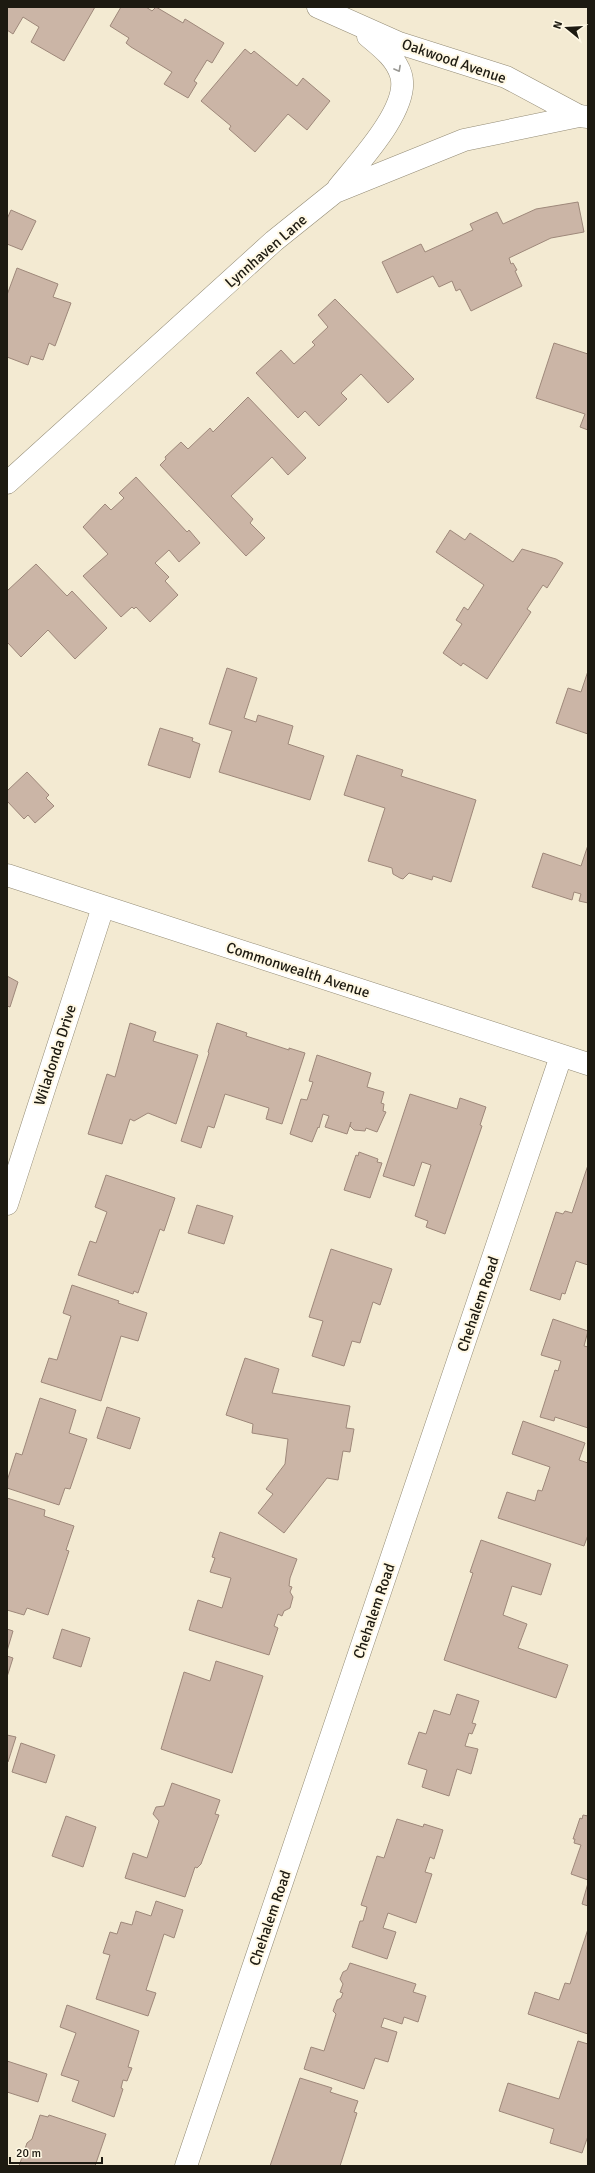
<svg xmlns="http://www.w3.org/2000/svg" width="595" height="2173" viewBox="0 0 595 2173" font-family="Signika,sans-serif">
<rect width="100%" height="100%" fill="#f3ead2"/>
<path fill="#cbb5a6" stroke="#9e887a" d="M7,7h88l-31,54 -33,-19 8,-15 -16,-10 -10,17 -6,-4z
M121,7h25l6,4 4,-4 27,16 2,-4 39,24 -12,20 -5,-3 -13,21 3,2 -9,15 -24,-14 8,-12 -41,-25 -5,-4 3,-5 -19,-12z
M245,49l6,5 3,-3 43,35 6,-8 27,23 -23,29 -19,-16 -33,38 -26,-23 2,-3 -30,-25z
M578,202l6,30 -33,6 -42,20 2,6 2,-1 4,7 -2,1 7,15 -51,25 -11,-22 -4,2 -4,-10 -13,6 -6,-11 -36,17 -15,-31 39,-18 4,8 48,-22 -3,-6 27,-12 6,12 33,-15z
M11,210l25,11 -14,29 -15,-6v-25z
M17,268l41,16 -5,13 18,6 -16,43 -6,-3 -6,17 -12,-4 -3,9 -21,-8v-62z
M335,299l79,80 -26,24 -27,-29 -20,19 6,6 -28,27 -14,-15 -7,7 -42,-45 25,-23 13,14 21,-19 -3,-3 16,-15 -10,-12z
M554,343l34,11v76l-8,-3 5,-13 -49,-16z
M248,397l58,61 -18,17 -16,-18 -41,39 22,23 -3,4 15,15 -19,18 -86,-91 6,-6 -1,-2 16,-15 7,7 22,-21 3,4z
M136,477l51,55 2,-2 11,13 -21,19 -10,-12 -14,13 14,14 -4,4 13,14 -28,27 -14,-15 -2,2 -2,-2 -11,10 -38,-41 25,-22 -25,-27 22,-23 6,6 13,-12 -5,-5z
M450,530l15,10 5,-7 43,29 9,-13 34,10 7,4 -16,25 -4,-3 -16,24 4,3 -44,67 -24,-16 -2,3 -18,-13 19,-29 -6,-4 8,-13 4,3 16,-25 -48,-33z
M36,564l31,32 5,-5 35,37 -32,31 -27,-29 -27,27 -13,-14 -1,2v-54z
M227,668l30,10 -13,40 12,4 2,-7 35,11 -5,18 36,12 -14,44 -91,-28 13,-41 -23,-7z
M588,671v63l-32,-11 12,-35 13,4z
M160,728l33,10 -1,3 8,3 -10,34 -42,-13z
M357,755l46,15 -2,6 75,24 -25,82 -18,-6 -1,4 -23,-7 -6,6 -3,-1 -7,-4 -1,-6 -24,-7 17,-53 -41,-13z
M27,772l22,23 -3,3 8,8 -19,17 -7,-8 -4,4 -17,-18v-10z
M588,845v58l-9,-2 2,-7 -7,-2 -2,8 -40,-13 11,-34 38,13z
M7,976l11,6 -8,25 -3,-1z
M130,1023l26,9 -3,9 45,14 -22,69 -28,-11 -14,8 -4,-2 -8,25 -34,-10 19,-60 8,3z
M217,1023l30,10 -1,3 43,14v-2l16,5 -23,71 -16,-5 3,-11 -44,-14 -11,34 -6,-2 -7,22 -20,-7 28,-88 -1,-1z
M317,1055l54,18 -4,14 17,5 -3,11 3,1 -1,7 3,1 -9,20 -11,-4 -1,3 -11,-1 -4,-4 1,-4 -4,12 -22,-7 4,-11 -6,-2 -4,14 -1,-1 -6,15 -22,-8 11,-35 6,1 6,-18 -4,-1z
M410,1094l47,15 3,-11 26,9 -6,18 2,1 -37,108 -19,-7 2,-6 -13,-5 16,-51 -9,-3 -8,24 -31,-10z
M359,1152l19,7 -1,3 5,1 -12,35 -26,-8 12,-35 2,1z
M588,1165v100l-12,-4 -11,33 -3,-1 -2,7 -30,-10 26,-78 7,2 2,-3 7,2z
M106,1175l69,23 -11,33 -4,-2 -22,64 -4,-2 -1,3 -55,-19 12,-34 6,2 11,-31 -12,-5z
M197,1205l36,11 -9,28 -36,-11z
M331,1249l61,20 -12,36 -7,-3 -13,41 -8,-2 -8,25 -32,-10 11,-35 -14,-4z
M72,1285l47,16 -1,2 29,10 -9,28 -17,-5 -20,65 -60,-19 8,-24 8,2 14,-44 -8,-3z
M553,1319l35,12 -4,15 4,1v81l-33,-11 -1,4 -14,-4 15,-47 3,1 3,-10 -20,-6z
M245,1358l34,11 -7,24 78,13 -4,22 8,1 -4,23 -7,-1 -5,29 -11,-2 -43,55 -26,-20 15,-19 -7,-5 19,-25 3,-25 -36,-6 1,-9 -27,-9z
M40,1398l36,12 -7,23 18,6 -17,50 -5,-1 -6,17 -52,-17v-7l9,-28 6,2z
M107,1407l33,11 -10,31 -33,-11z
M523,1421l62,22 -6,17 9,3v72l-4,11 -86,-28 9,-26 28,9 3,-11 4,1 8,-24 -38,-13z
M7,1498l38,12 -1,6 30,10 -8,24 3,1 -21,64 -21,-7 -3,7 -17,-5z
M220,1532l77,27 -7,19 -1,8 3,1 -2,5 3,5 -3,11 -6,3 -2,5 -4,-2 -4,12 4,2 -9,27 -80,-25 9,-30 24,8 9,-30 -21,-6 5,-14 -3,-1z
M481,1540l70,24 -10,31 -29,-9 -9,29 24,9 -9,24 50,17 -12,33 -112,-38 29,-87 -3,-1z
M7,1629l6,2 -6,20z
M62,1629l28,9 -9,29 -28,-9z
M7,1656l6,2 -6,19z
M216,1661l47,15 -31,97 -71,-24 23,-77 26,9z
M457,1694l22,7 -7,22 4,1 -4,10 -3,-1 -4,13 13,3 -7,25 -14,-5 -8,27 -27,-9 5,-17 -19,-6 11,-32 7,2 8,-24 16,5z
M7,1735l9,2 -8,25h-1z
M21,1743l34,12 -9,28 -34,-11z
M172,1783l48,17 -5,14 4,1 -18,49 -4,4 -2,-1 -10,30 -60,-19 8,-25 14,5 12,-37 -6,-7 3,-7 8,-1z
M583,1815l5,1v64l-17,-6 10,-29 -7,-2 1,-4h-2l7,-21 2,1z
M66,1816l30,11 -13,40 -31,-11z
M397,1819l26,8 1,-3 19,6 -9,29 -4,-2 -5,15 7,2 -16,49 -28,-10 -5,15 13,4 -9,27 -35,-12 8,-26h3l4,-14 -6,-2 16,-49 7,2z
M588,1883v23l-6,-2z
M156,1901l27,9 -9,28 -10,-4 -18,56 10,3 -8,23 -52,-17 14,-44 -7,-2 7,-21 7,2 4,-12 11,3 4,-14 15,5z
M588,1929v105l-60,-20 7,-22 24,8 6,-17 5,1z
M350,1963l66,21 -3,8 13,4 -8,26 -14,-5 -2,7 -18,-6 -3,9 16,5 -9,30 -13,-4 -11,31 -60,-20 7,-22 13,4 12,-37 -3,-3 4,-11 4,-2 2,-5 -3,-1 3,-8 -3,-5 3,-7 4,-2z
M67,2005l72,26 -11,36 4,1 -5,13 -4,-1 -2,8 2,1 -9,28 -42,-16 7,-20 -18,-6 15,-42 -16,-6z
M578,2041l10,3v92l-6,17 -32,-10 4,-14 -55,-18 9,-28 51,16z
M7,2061l40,13 -9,28 -31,-10z
M300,2078l32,10 -2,4 28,9 -4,11 3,1 -17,53h-70z
M40,2115l8,2 1,-2 57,19 -11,32h-76l8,-23 5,-4z"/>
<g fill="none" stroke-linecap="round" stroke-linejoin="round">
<defs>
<path id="street" d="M318,7l81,36 107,34 73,39
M338,188c19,-24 73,-80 63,-113 -5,-17 -20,-28 -33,-39
M7,483l267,-242 61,-49 129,-52 115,-24
M7,1204l96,-297
M186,2166l375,-1110"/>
<path id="secondary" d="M579,116l9,1
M7,875l581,189"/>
</defs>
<use href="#street" stroke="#938b75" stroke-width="23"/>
<use href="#secondary" stroke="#938b75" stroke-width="23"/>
<use href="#street" stroke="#fff" stroke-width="22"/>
<use href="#secondary" stroke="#fff" stroke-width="22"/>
</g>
<defs><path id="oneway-chevron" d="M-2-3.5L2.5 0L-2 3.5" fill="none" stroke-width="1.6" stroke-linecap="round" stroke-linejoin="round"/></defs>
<use stroke="#999894" href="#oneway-chevron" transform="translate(398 69) rotate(61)"/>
<g text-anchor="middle" stroke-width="4" stroke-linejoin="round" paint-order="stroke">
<g font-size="15" fill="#1d1a11" stroke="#fff8e4">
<text transform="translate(454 61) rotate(19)" y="5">Oakwood Avenue</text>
<text transform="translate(266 251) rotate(-41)" y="5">Lynnhaven Lane</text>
<text transform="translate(298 970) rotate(18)" y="5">Commonwealth Avenue</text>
<text transform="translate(55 1055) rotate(-72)" y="5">Wiladonda Drive</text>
<text transform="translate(478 1304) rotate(-71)" y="5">Chehalem Road</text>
<text transform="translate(374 1611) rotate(-71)" y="5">Chehalem Road</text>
<text transform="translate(270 1918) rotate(-71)" y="5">Chehalem Road</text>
</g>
</g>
<rect width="595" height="2173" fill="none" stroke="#1d1a11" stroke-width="16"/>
<g transform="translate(567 28) rotate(288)" stroke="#fff8e4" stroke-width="3" paint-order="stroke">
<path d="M0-3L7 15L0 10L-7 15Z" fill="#1d1a11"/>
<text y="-6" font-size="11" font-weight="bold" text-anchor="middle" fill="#1d1a11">N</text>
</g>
<path d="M10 2157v6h92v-6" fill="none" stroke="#1d1a11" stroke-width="2"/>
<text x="16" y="2157" font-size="12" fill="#1d1a11" stroke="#fff8e4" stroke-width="3" paint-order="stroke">20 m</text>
</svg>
